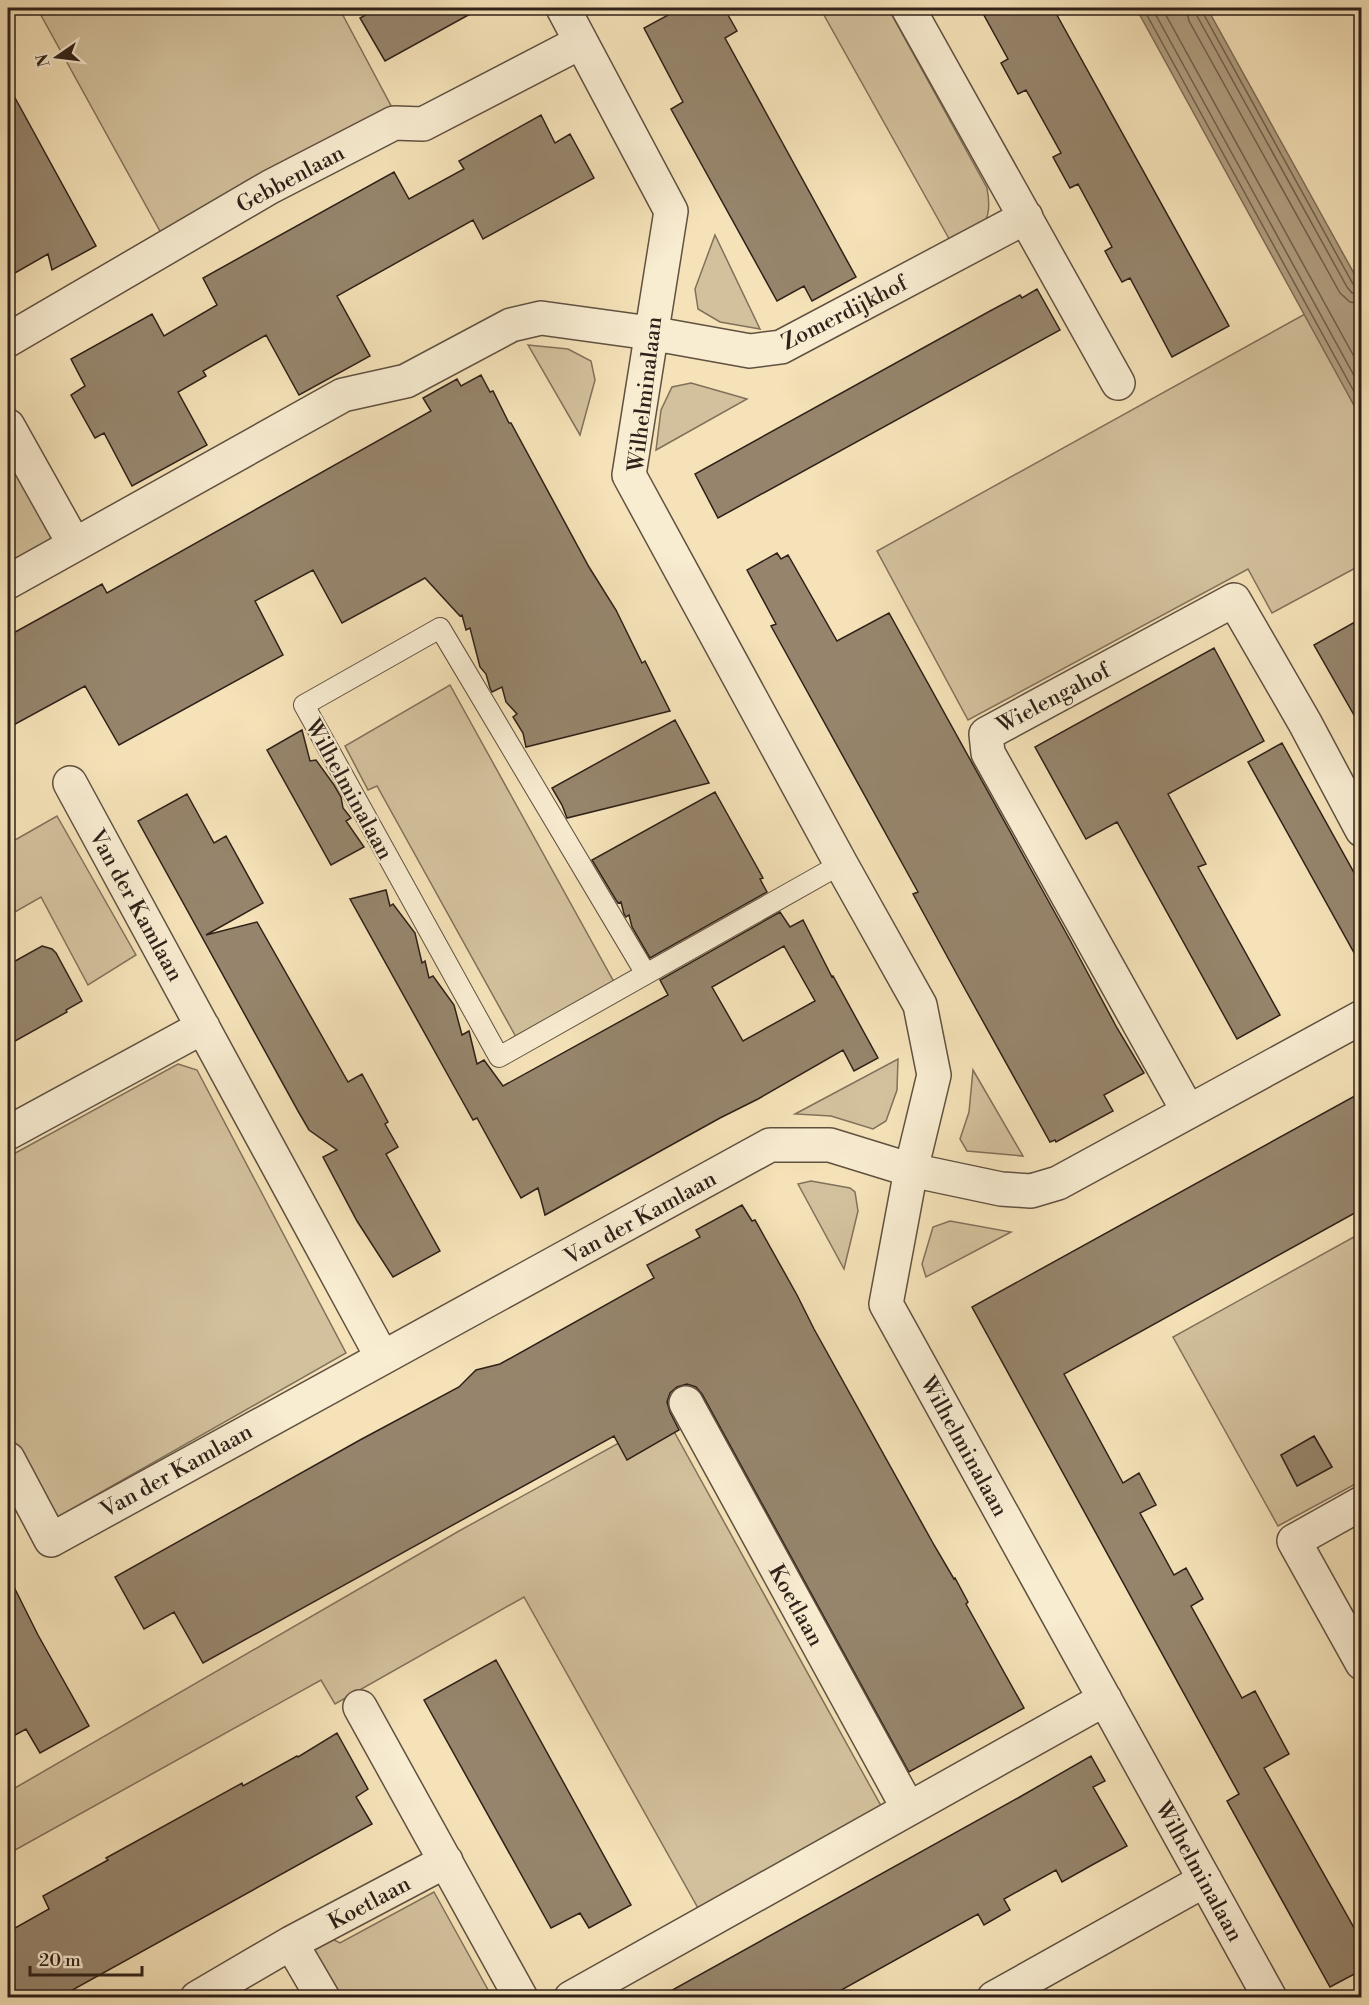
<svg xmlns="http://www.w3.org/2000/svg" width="1369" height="2005" viewBox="0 0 1369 2005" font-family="'Libre Bodoni',serif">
<rect width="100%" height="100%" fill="#f5e2b8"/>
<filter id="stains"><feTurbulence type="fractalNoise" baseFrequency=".00333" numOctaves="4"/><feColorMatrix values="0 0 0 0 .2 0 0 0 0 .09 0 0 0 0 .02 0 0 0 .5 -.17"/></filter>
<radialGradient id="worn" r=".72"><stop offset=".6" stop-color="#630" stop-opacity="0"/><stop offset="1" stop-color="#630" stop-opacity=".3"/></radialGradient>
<path fill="#d3c19d" stroke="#81715b" stroke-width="1.5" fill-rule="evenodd" d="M37,8h302l57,107 -230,127z
M820,8h68l99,180c7,38 -6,39 -35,56z
M715,235l45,94 -40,-7 -22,-13 -3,-20z
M1305,314l56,104v147l-89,48 -24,-44 -280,151 -91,-169z
M528,345l40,4 23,12 4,19 -15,55z
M691,383l56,16 -91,51 5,-40 11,-23z
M8,454l48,89 -48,27z
M450,685l164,297 -98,55 -139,-251 -9,4 -23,-44z
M57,816l79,139 -48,30 -47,-88 -33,19v-72z
M898,1059l-1,31 -11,31 -13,8 -42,-13 -36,-2z
M178,1064l19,6 149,283 -292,166 -46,-87v-275z
M973,1070l50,86 -56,-5 -7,-12 9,-27z
M811,1181l39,7 5,4 3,19 -14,58 -46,-85z
M950,1221l61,11 -85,45 -4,-13 11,-37z
M1361,1233v248l-83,45 -105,-189zM1314,1436l18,31 -35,19 -16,-31z
M666,1417l219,396 -182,104 -179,-320 -189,107 -14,-24 -313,174v-62l451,-261z
M434,1892l58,105h-152l-12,-21 -26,-28 12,-18 26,13z"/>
<path fill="#b2a082" stroke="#7e6d58" stroke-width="1.5" d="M1136,8h71l154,278v132z"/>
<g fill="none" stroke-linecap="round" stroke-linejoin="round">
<path stroke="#70604e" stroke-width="1.5" d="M1143,8l219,398
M1152,8l210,382
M1162,8l200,363
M1186,8l3,13 151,272 10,9 12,2
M1195,8l2,8 150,271 5,6 10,2
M1202,8l1,5 150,271 4,3h5"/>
</g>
<path fill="#96856c" stroke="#2f2119" stroke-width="1.5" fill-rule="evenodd" d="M378,8h103l-96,53 -25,-43z
M681,8h43l13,23 -12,7 131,239 -44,24 -8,-15 -27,15 -106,-192 12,-7 -39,-74z
M980,8h73l176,318 -57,31 -42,-79 -8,4 -9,-16 -8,-15 7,-4 -34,-63 -8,4 -17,-31 8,-4 -35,-63 -8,4 -17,-31 7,-4z
M8,85l88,161 -44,24 -4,-16 -40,23z
M541,115l14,28 15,-9 24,44 -111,61 -10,-19 -136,76 33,60 -71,39 -33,-60 -63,36 3,5 -28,16 29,53 -75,41 -28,-53 -9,5 -24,-43 14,-9 -14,-27 81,-45 12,22 53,-31 -14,-27 191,-106 15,27 55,-30 -5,-8z
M1037,289l23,41 -342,188 -23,-44 295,-163 30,-16 2,3z
M481,375l9,17 3,-1 16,32h2l78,144 27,43 26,53 3,-2 25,50 -144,36 -3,-14 -10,-16 4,-3 -11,-12 -4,-15 -10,5 -2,-4 -4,-14 -6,-7 -10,-39 -4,2 -4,-15 -2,1 -35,-38 -83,45 -29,-53 -58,31 28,54 -164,90 -34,-59 -77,42v-92l94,-52 5,9 324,-182 -8,-13 34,-19 4,7z
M777,553l4,6 7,-4 49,86 52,-28 181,327 47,88 27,45 -40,22 9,16 -57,31 -1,-2 -5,2 -90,-162 -47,-86 5,-2 -147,-266 5,-2 -29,-54z
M1362,618v111l-48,-84z
M1214,648l50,93 -96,53 38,70 -8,3 82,148 -43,24 -120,-217 -31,17 -51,-92z
M675,720l34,63 -142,35 -5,-13 -10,-17z
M302,730l8,31 6,-1 18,25 7,12 2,11 8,10 -5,3 18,26 -33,18 -64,-115z
M1282,743l80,144v80l-114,-205z
M715,792l48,86 -3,1 7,13 -117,66 -18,-31 -3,-12 -3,2 -2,-3 -3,-12 -3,1 -2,-3 -24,-40z
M187,794l27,49 12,-7 37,67 -57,32 51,-13 91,160 14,-8 26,48 -3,2 13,23 -12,7 54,97 -47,26 -36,-56 -34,-64 14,-7 -28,-20 -11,-19 -160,-290z
M386,890l4,16 3,-2 22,29 7,30 3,-2 4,17 4,-2 21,29 8,30 7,-4 8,33 7,-4 19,26 165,-91 -8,-15 120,-68 10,15 13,-7 29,57 1,-1 45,82 -24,13 -11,-21 -85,49 -38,19 -175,97 -7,-27 -17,10 -44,-80 -4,2 -14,-25 -109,-196zM784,946l31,55 -72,40 -31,-54z
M42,946l10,3 4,4 26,48 -16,9 1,2 -59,33v-80z
M1362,1092v117l-298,165 59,109 16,-10 17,32 -16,8 34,62 12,-7 17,31 -12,7 51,92 13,-7 34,63 -25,14 98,174v28l-32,17 -103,-186 12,-7 -267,-487z
M742,1205l10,16 3,-1 42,75 17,34 120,216 20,34 1,-1 13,24 -2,2 58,104 -115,64 -207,-378 -6,-7 -9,-3 -10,3 -7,6 -3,9 3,10 9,18 -52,30 -13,-24 -411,227 -29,-51 -30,17 -29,-52 245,-137 99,-53 17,-17 24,-6 154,-86 -7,-13 53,-28 -4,-7z
M1314,1436l18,31 -35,19 -16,-31z
M8,1575l30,60 51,91 -49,27 -14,-24 -18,10z
M496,1660l135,245 -42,23 -9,-15 -29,15 -127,-228z
M337,1733l31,56 -12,8 16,27 -314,174h-50v-66l41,-23 -6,-13 65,-36 -2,-2 136,-75 1,3 54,-30 1,1z
M1091,1756l14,25 -12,6 34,59 -35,19 -30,17 -6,-12 -52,29 6,11 -26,15 -6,-11 -151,84h-169l360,-200z"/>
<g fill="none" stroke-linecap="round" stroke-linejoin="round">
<defs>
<path id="lane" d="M646,974l-206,-346 -136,77 195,352 342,-193"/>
<path id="street" d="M563,8l108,203 -42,264 212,389 79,141 14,70 -23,95 -25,134 384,694
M908,8l210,375
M8,340l262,-153 124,-64 29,1 158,-82
M8,426l66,118
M8,582l335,-187 63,-14 105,-56 30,-7 109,15 100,18 31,-4 245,-130
M70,783l312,574
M1188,1111l-200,-358 -2,-19 248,-134 71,123 57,107
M8,1133l195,-106
M686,1403l222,405
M8,1459l43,81 719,-395h60l81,25 90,19 30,2 27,-8 304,-166
M1362,1503l-68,38 68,122
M360,1707l161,291
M291,1943l32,55
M197,1998l94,-55 155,-82
M571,1998l534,-299
M994,1998l211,-118"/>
</defs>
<use href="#lane" stroke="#605141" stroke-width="22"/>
<use href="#street" stroke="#605141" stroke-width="36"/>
<use href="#lane" stroke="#f8ecd1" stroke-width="20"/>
<use href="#street" stroke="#f8ecd1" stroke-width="33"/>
</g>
<g text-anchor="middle" stroke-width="4.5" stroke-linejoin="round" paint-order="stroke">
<g font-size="22" fill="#2f2119" stroke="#f8ecd1">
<text transform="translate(290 178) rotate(-28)" y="8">Gebbenlaan</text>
<text transform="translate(844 312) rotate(-27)" y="8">Zomerdijkhof</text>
<text transform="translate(644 394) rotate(-83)" y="8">Wilhelminalaan</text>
<text transform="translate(1053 697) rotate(-28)" y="8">Wielengahof</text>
<text transform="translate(350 789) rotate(61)" y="8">Wilhelminalaan</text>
<text transform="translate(137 905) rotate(61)" y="8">Van der Kamlaan</text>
<text transform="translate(640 1217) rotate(-29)" y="8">Van der Kamlaan</text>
<text transform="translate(965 1446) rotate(61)" y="8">Wilhelminalaan</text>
<text transform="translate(176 1470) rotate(-29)" y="8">Van der Kamlaan</text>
<text transform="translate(797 1605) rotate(61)" y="8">Koetlaan</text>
<text transform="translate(1200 1871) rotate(61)" y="8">Wilhelminalaan</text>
<text transform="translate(369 1902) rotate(-28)" y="8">Koetlaan</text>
</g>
</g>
<rect width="1369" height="2005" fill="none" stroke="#f5e2b8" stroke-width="30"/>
<rect x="9" y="9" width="1351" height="1987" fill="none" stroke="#2f2119" stroke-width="3"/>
<rect x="15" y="15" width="1339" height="1975" fill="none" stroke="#2f2119" stroke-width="1.5"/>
<g transform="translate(57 57) rotate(256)" stroke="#f8ecd1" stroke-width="4.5" paint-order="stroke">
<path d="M0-4.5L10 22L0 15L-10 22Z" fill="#2f2119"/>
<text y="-9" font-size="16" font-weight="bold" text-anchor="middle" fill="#2f2119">N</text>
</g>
<path d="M30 1966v9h112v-9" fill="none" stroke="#2f2119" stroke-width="3"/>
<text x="39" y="1966" font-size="18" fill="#2f2119" stroke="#f8ecd1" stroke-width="4.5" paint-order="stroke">20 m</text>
<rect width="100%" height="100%" filter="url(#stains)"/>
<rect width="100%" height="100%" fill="url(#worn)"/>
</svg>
